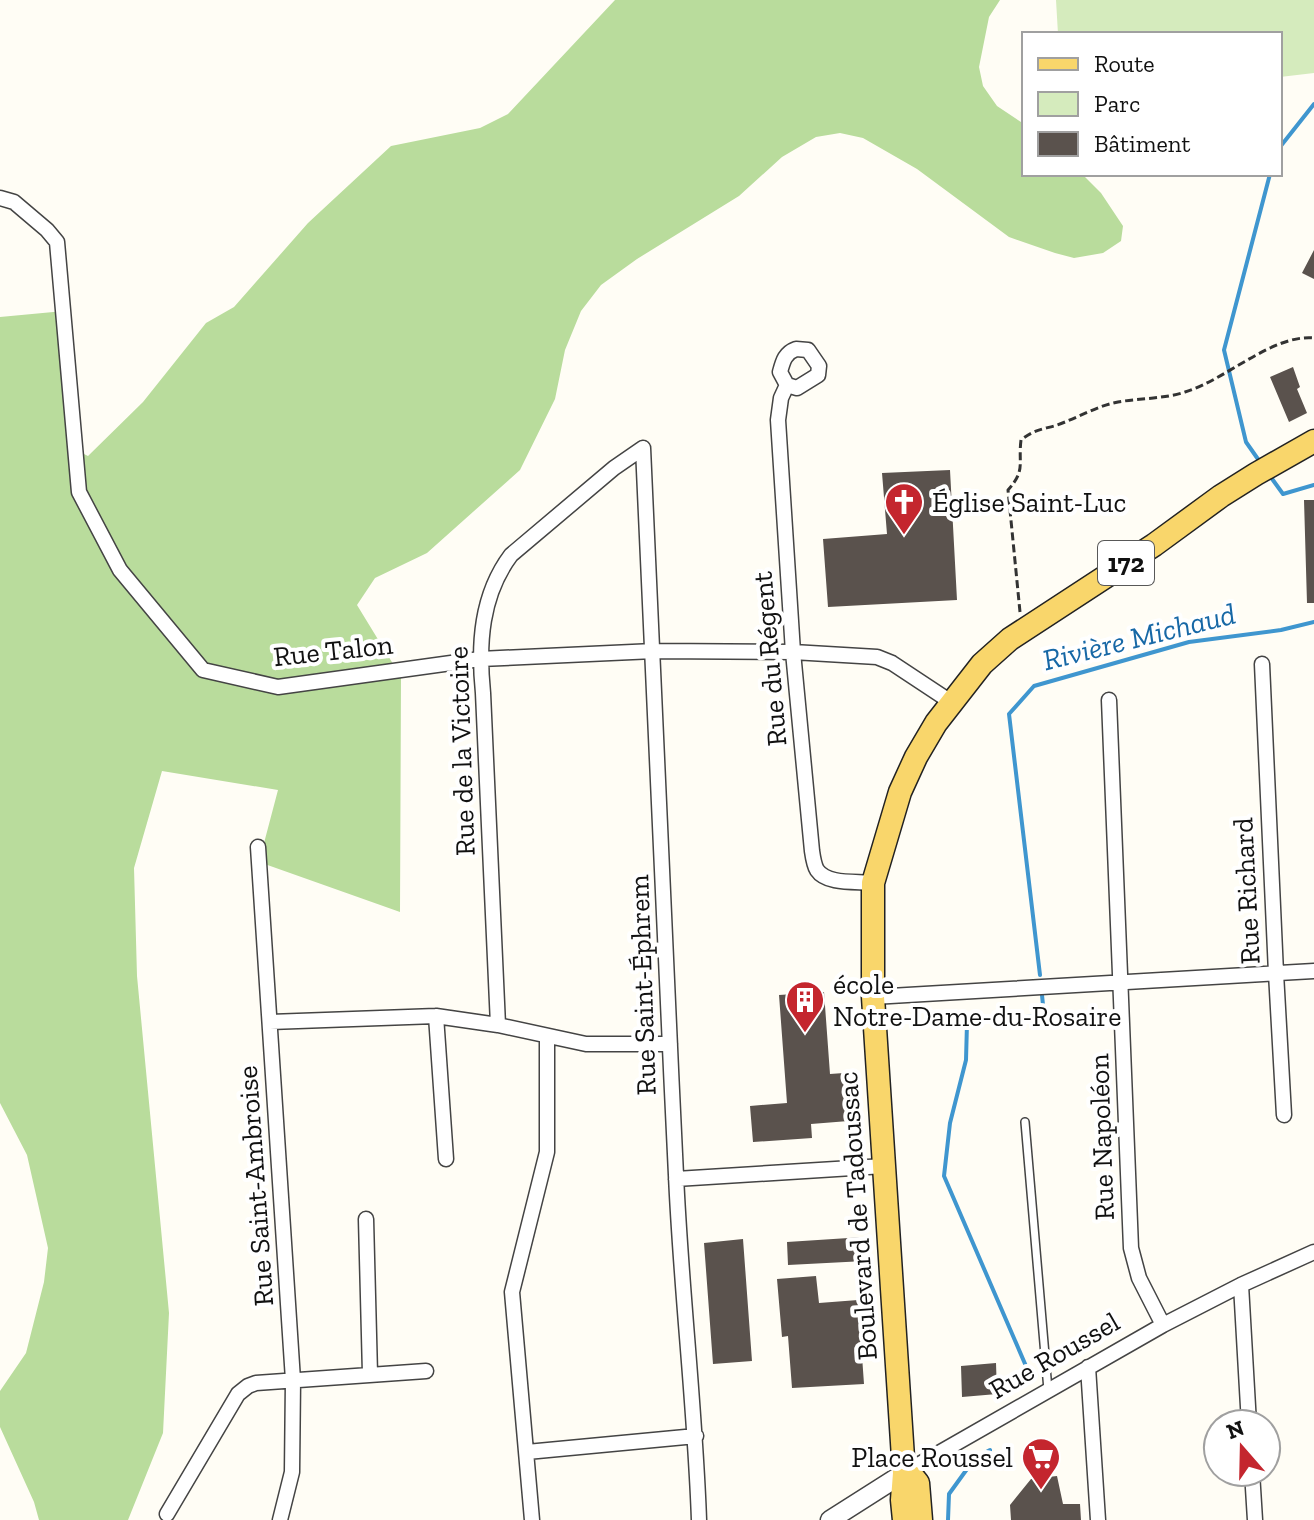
<svg xmlns="http://www.w3.org/2000/svg" width="1314" height="1520" viewBox="0 0 1314 1520" font-family="'Zilla Slab',serif">
<rect width="100%" height="100%" fill="#fffdf5"/>
<path fill="#d5ebbd" d="M1056,0h258v73l-34,4v-43h-222z"/>
<path fill="#b9dc9c" d="M615,0h385l-11,17 -10,50 4,19 14,20 27,18v50h58l19,19 22,33 -2,15 -18,12 -29,5 -19,-5 -46,-16 -92,-68 -54,-31 -23,-5 -24,4 -34,20 -43,39 -102,63 -36,26 -20,26 -16,39 -10,49 -35,71 -93,83 -52,25 -18,27 44,72 -1,235 -141,-50 19,-72 -116,-19 -28,97 3,108 32,337 -6,120 -35,87h-89l-5,-18 -34,-75v-36l26,-38 18,-71 4,-34 -21,-93 -27,-52v-786l64,-6 18,142 6,3 55,-54 63,-79 28,-16 74,-84 83,-77 89,-18 28,-14z"/>
<g fill="none" stroke-linecap="round" stroke-linejoin="round">
<path stroke="#3f96cf" stroke-width="4" d="M1280,147l34,-43
M1260,462l-14,-20 -22,-92 46,-176
M1270,476l13,18 31,-9
M1040,975l-31,-261 25,-28 155,-44 92,-12 33,-8
M1032,1380l-88,-204 6,-53 16,-63 1,-37 77,-8 -2,-20
M948,1520l1,-26 26,-36 15,-8"/>
</g>
<path fill="#5a524d" d="M1314,250v29l-12,-6z
M1293,367l7,20 -3,2 10,24 -18,9 -19,-45z
M950,470l7,130 -129,7 -5,-68 64,-5 -5,-61z
M1304,500h10v103h-7z
M824,992l6,82 28,-2 3,48 -50,4 1,14 -59,4 -3,-36 37,-3 -8,-108z
M864,1237l1,24 -77,4 -1,-23z
M743,1239l9,122 -39,3 -9,-121z
M816,1276l3,27 39,-3 6,84 -72,4 -4,-52 -6,1 -5,-58z
M996,1363l1,31 -35,3 -1,-31z
M1057,1476l6,28h17l1,16h-70l-1,-15 21,-26z"/>
<g fill="none" stroke-linecap="round" stroke-linejoin="round">
<defs>
<path id="service" d="M1025,1122l23,268"/>
<path id="minor" d="M0,198l14,4 33,28 10,12 22,250 41,78 83,100 75,17 202,-28 174,-8 139,1 84,5 15,6 59,39
M796,349l12,1 11,16 -1,9 -21,13 -10,-3 -7,-13c3,-11 5,-19 16,-23z
M787,385l-6,13 -3,22 15,232 19,199c1,7 2,14 5,19 10,15 40,11 56,13
M643,448c13,243 21,485 33,727 5,115 19,230 23,345
M1262,664l14,309 8,142
M1109,700l22,548 8,30 24,47
M258,847l35,533 -1,92 -12,48
M873,997l441,-26
M436,1016l10,143
M270,1022l166,-6 62,9 88,19h84
M498,1025l-15,-332c-5,-49 -2,-98 28,-138l103,-87 29,-20
M676,1179l208,-13
M366,1219l4,155
M1241,1285l8,139
M1088,1367l10,153
M527,1452l169,-16
M1252,1472l3,48
M904,1473l259,-148 78,-40 73,-33
M167,1514l71,-120 10,-8 8,-3 170,-12
M532,1520l-20,-228 35,-140v-115"/>
<path id="tertiary" d="M830,1520l74,-47"/>
<path id="primary" d="M904,1473l10,5 4,5 3,37
M904,1520l-2,-20 2,-27 -31,-476v-114l27,-91 16,-35 20,-34 46,-59 28,-25 144,-94 67,-49 35,-22 58,-33"/>
</defs>
<use href="#service" stroke="#444" stroke-width="10"/>
<use href="#minor" stroke="#444" stroke-width="17"/>
<use href="#tertiary" stroke="#444" stroke-width="21"/>
<use href="#primary" stroke="#222" stroke-width="25"/>
<path stroke="#333" stroke-width="3" stroke-dasharray="8 4" stroke-linecap="butt" d="M1020,612l-12,-122c18,-20 10,-26 13,-50 13,-10 18,-10 33,-14 22,-7 42,-20 64,-24 22,-4 46,-3 67,-10 41,-12 87,-58 129,-54"/>
<use href="#service" stroke="#fff" stroke-width="7"/>
<use href="#minor" stroke="#fff" stroke-width="14"/>
<use href="#tertiary" stroke="#fff" stroke-width="18"/>
<use href="#primary" stroke="#f9d66b" stroke-width="22"/>
</g>
<defs>
<symbol id="church-pin" viewBox="-11 -11 22 30"><path d="M0 17L-7.5 6A9.5 9.5 0 1 1 7.5 6Z" fill="#c4262e" stroke="#fff"/><path d="M-1.2-6h2.4v3.5h3.3v2.4h-3.3V6h-2.4V-.1h-3.3v-2.4h3.3Z" fill="#fff"/></symbol>
<symbol id="building-pin" viewBox="-11 -11 22 30"><path d="M0 17L-7.5 6A9.5 9.5 0 1 1 7.5 6Z" fill="#c4262e" stroke="#fff"/><path d="M-4-6H4V6H1V3H-1V6H-4ZM-2.5-4.3h1.7v1.8h-1.7ZM.8-4.3h1.7v1.8H.8ZM-2.5-1h1.7V.8h-1.7ZM.8-1h1.7V.8H.8Z" fill="#fff"/></symbol>
<symbol id="supermarket-pin" viewBox="-11 -11 22 30"><path d="M0 17L-7.5 6A9.5 9.5 0 1 1 7.5 6Z" fill="#c4262e" stroke="#fff"/><path d="M-6-5.5h2.5l.6 2H6L4.5 2H-2.5L-4.4-4H-6ZM-1.5 3.2a1.3 1.3 0 1 0 .1 0ZM3 3.2a1.3 1.3 0 1 0 .1 0Z" fill="#fff"/></symbol>
</defs>
<g fill-rule="evenodd">
<use href="#church-pin" x="882" y="480" width="44" height="60"/>
<use href="#building-pin" x="783" y="978" width="44" height="60"/>
<use href="#supermarket-pin" x="1019" y="1435" width="44" height="60"/>
</g>
<g text-anchor="middle" stroke-width="8" stroke-linejoin="round" paint-order="stroke">
<rect fill="#fff" stroke="#585858" stroke-width="2" x="1098" y="541" width="56" height="44" rx="6"/>
<g font-size="26" font-weight="bold" fill="#111">
<text x="1126" y="572">172</text>
</g>
<g font-size="28" fill="#111" stroke="#fff" text-anchor="start">
<text x="932" y="512">Église Saint-Luc</text>
<text x="833" y="994">école<tspan x="833" dy="32">Notre-Dame-du-Rosaire</tspan></text>
<text x="1013" y="1467" text-anchor="end">Place Roussel</text>
</g>
<g font-size="28" fill="#111" stroke="#fff">
<text transform="translate(333 650) rotate(-6)" y="10">Rue Talon</text>
<text transform="translate(769 659) rotate(-95)" y="10">Rue du Régent</text>
<text transform="translate(461 751) rotate(-92)" y="10">Rue de la Victoire</text>
<text transform="translate(1246 891) rotate(-93)" y="10">Rue Richard</text>
<text transform="translate(642 985) rotate(-92)" y="10">Rue Saint-Éphrem</text>
<text transform="translate(1101 1137) rotate(-92)" y="10">Rue Napoléon</text>
<text transform="translate(255 1186) rotate(-94)" y="10">Rue Saint-Ambroise</text>
<text transform="translate(857 1216) rotate(-94)" y="10">Boulevard de Tadoussac</text>
<text transform="translate(1054 1355) rotate(-30)" y="10">Rue Roussel</text>
</g>
<g font-size="30" font-style="italic" fill="#1768a6" stroke="#fff">
<text transform="translate(1139 637) rotate(-14)" y="10">Rivière Michaud</text>
</g>
</g>
<rect x="1022" y="32" width="260" height="144" fill="#ffffff" stroke="#a0a0a0" stroke-width="2"/>
<rect x="1038" y="58" width="40" height="12" fill="#f9d66b" stroke="#a0a0a0" stroke-width="2"/>
<text x="1094" y="72" font-size="24" fill="#111111">Route</text>
<rect x="1038" y="92" width="40" height="24" fill="#d5ebbd" stroke="#a0a0a0" stroke-width="2"/>
<text x="1094" y="112" font-size="24" fill="#111111">Parc</text>
<rect x="1038" y="132" width="40" height="24" fill="#5a524d" stroke="#a0a0a0" stroke-width="2"/>
<text x="1094" y="152" font-size="24" fill="#111111">Bâtiment</text>
<g transform="translate(1242 1448) rotate(340)"><circle r="38" fill="#ffffff" stroke="#a0a0a0" stroke-width="2"/>
<path d="M0-6L14 30L0 20L-14 30Z" fill="#c4262e"/>
<text y="-12" font-size="22" font-weight="bold" text-anchor="middle" fill="#111111">N</text>
</g>
</svg>
